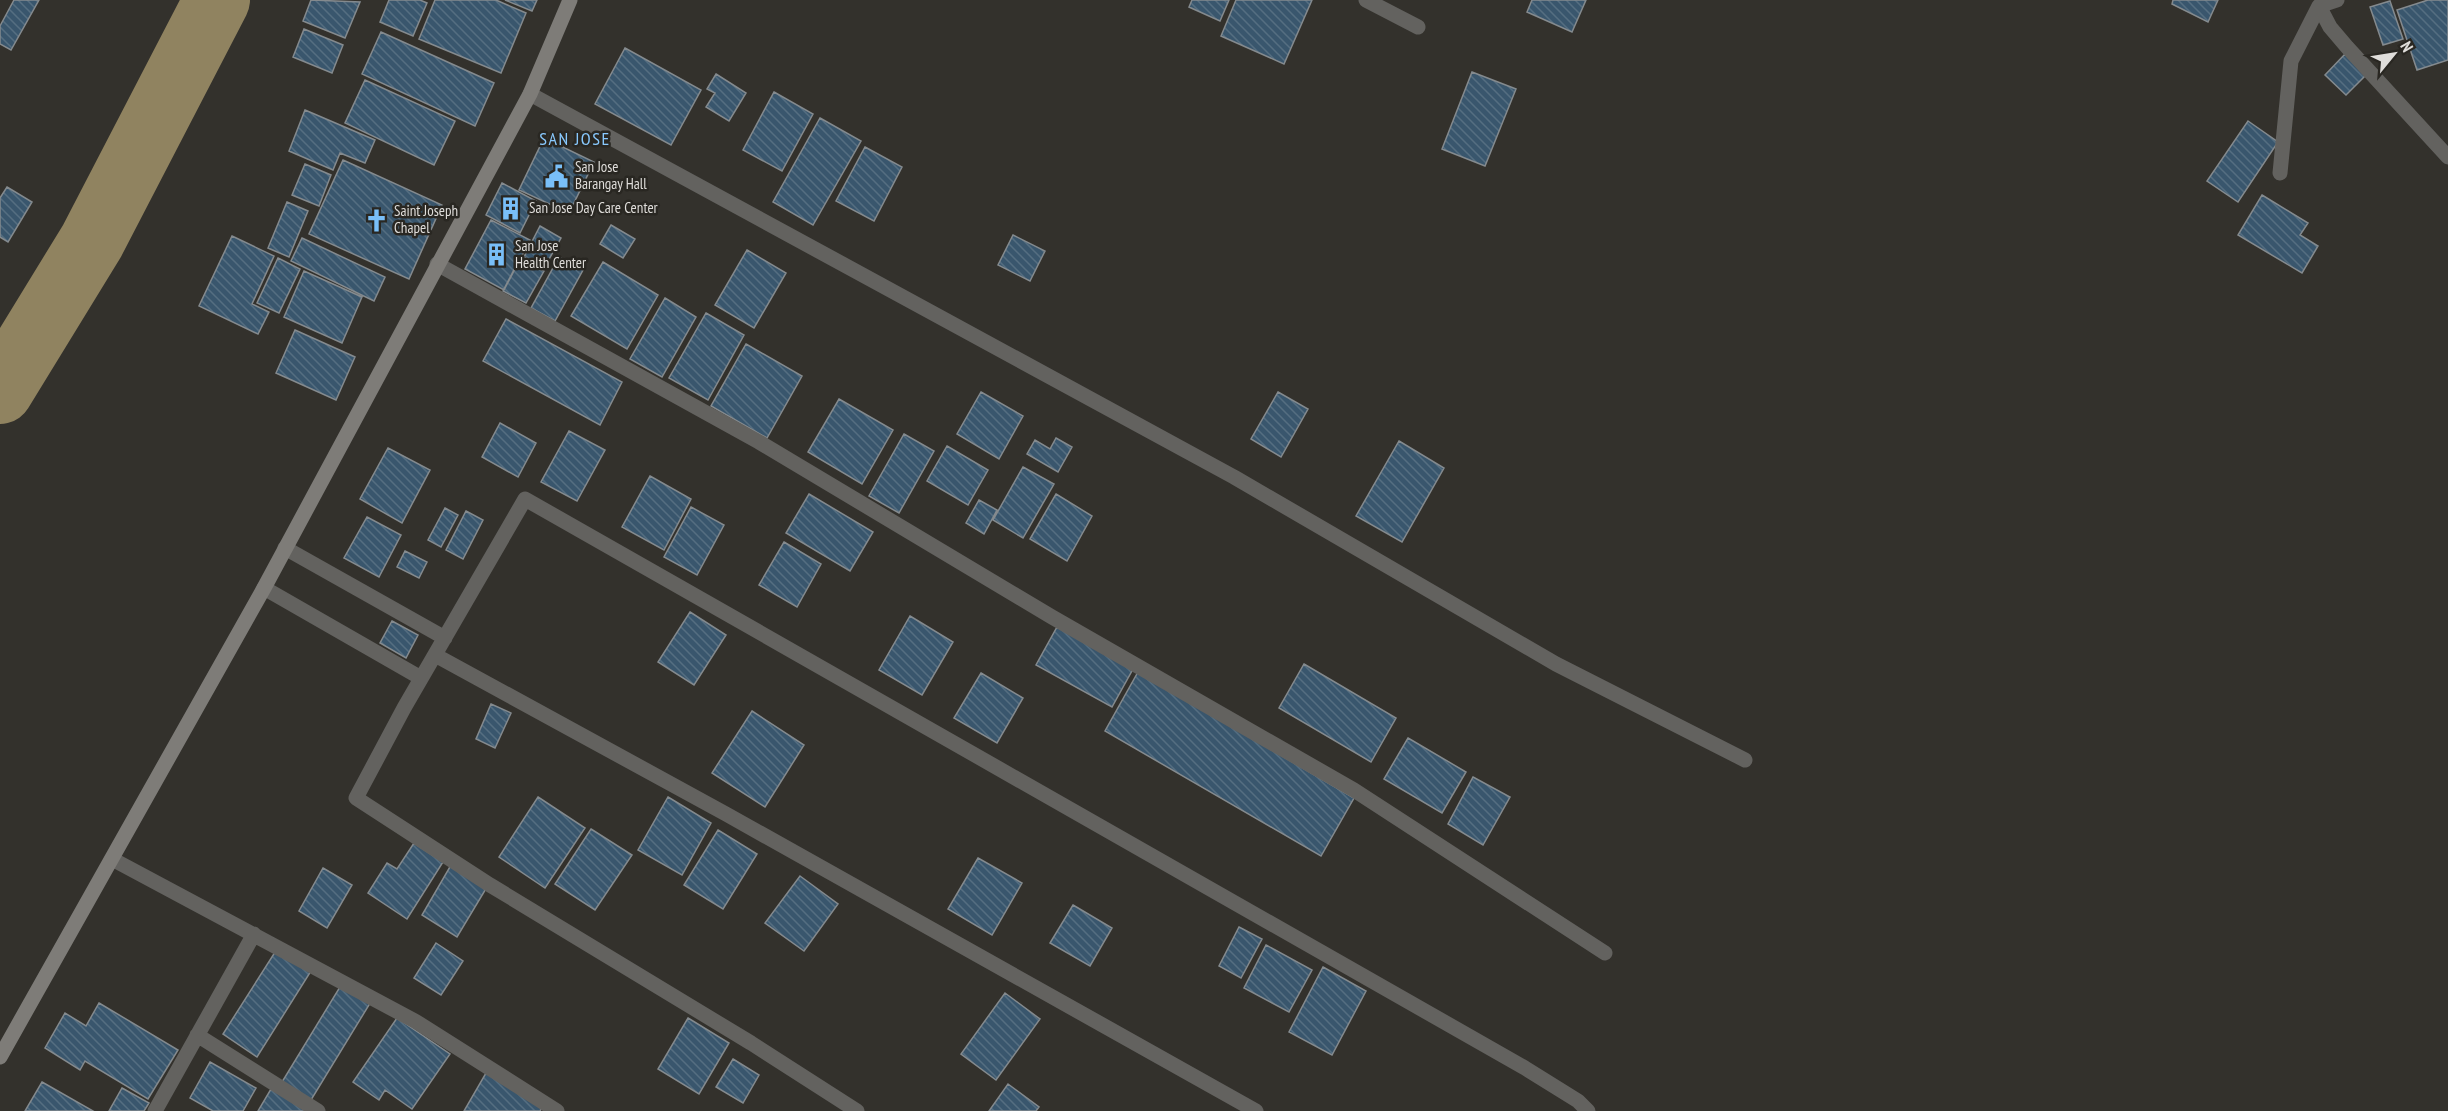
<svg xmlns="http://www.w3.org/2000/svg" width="2448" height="1111" viewBox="0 0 2448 1111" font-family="'PT Sans Narrow',sans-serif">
<defs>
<pattern id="building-back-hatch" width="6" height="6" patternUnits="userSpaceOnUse" patternTransform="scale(1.5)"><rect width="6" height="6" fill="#39566d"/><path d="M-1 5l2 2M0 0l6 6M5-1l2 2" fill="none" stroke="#556e81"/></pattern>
</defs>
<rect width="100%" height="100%" fill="#33312c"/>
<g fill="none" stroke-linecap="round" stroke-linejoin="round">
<path stroke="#908360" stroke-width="66" d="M0,391l92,-150 125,-241"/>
</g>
<path fill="url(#building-back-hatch)" stroke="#848a8e" stroke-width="1.5" d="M14,0h25l-28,50 -11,-6v-18z
M311,0l49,2 -15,36 -42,-17z
M389,0h31l7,3 -14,33 -33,-14z
M435,0h61l30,13 -25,60 -82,-34z
M505,0h32l-5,11z
M1192,0h37l-9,21 -31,-14z
M1236,0h76l-28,64 -63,-28z
M1532,0h54l-14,32 -45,-20z
M2173,0h45l-10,22 -36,-18z
M2428,0h20v60l-31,10 -20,-60z
M2390,1l13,38 -20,6 -13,-38z
M304,29l39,16 -11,28 -39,-16z
M381,32l113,51 -19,43 -113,-52z
M625,48l76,42 -30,55 -76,-41z
M2345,54l21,21 -20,20 -21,-20z
M1472,72l44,17 -31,77 -43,-17z
M716,74l30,19 -17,28 -23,-14 9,-14 -8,-4z
M365,80l90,41 -21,44 -89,-42z
M774,92l39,22 -31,57 -39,-21z
M305,110l70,30 -10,23 -25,-10 -7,17 -44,-19z
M820,118l41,23 -48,84 -40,-23z
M2248,121l30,21 -40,60 -31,-21z
M544,138l50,24 -25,51 -50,-23z
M865,147l37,20 -28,54 -38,-20z
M343,160l99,45 -33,74 -100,-45z
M305,164l26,11 -12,31 -27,-11z
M502,183l34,18 -16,32 -34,-18z
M7,187l25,15 -24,40 -8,-5v-39z
M2262,195l46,28 -8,12 18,11 -16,27 -64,-38z
M287,202l21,9 -19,46 -21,-9z
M491,220l39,20 -26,50 -39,-21z
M611,225l24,14 -12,19 -23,-14z
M540,226l21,12 -17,30 -20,-11z
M1013,235l32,16 -15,30 -32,-16z
M232,236l42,20 -22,48 17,8 -11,22 -59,-28z
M302,238l83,39 -11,24 -83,-40z
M747,250l39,23 -32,55 -39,-23z
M559,257l24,13 -28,51 -24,-13z
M278,258l22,11 -21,44 -22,-10z
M520,258l24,13 -18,32 -23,-12z
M603,262l55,33 -31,54 -56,-33z
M304,271l58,26 -20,46 -58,-26z
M665,298l31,19 -34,60 -32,-18z
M706,313l38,22 -36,65 -39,-22z
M506,319l116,63 -22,43 -117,-64z
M295,330l60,27 -19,43 -60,-27z
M746,344l56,32 -35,62 -56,-32z
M981,392l42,24 -24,43 -42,-25z
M1278,392l30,17 -27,48 -30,-18z
M839,399l54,31 -31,54 -54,-32z
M500,423l36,20 -18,34 -36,-20z
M569,431l36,19 -28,51 -36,-19z
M904,434l30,17 -35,62 -30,-17z
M1056,438l16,9 -14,25 -31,-18 8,-14 15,9z
M1399,441l45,27 -42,74 -46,-26z
M947,446l41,24 -20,35 -41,-24z
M388,448l42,22 -28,53 -42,-24z
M1023,467l31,17 -31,54 -30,-18z
M650,476l41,23 -27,51 -42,-23z
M809,494l64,38 -23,39 -64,-38z
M1056,494l36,22 -25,45 -37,-22z
M979,500l18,10 -13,24 -18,-11z
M691,507l33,18 -27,50 -33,-18z
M445,508l13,7 -17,32 -13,-7z
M466,511l17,9 -20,39 -17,-9z
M367,517l34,18 -22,42 -35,-19z
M784,542l37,22 -24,43 -38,-22z
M405,551l22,11 -8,16 -22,-11z
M690,612l36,23 -32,50 -36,-23z
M910,616l43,26 -31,53 -43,-25z
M392,621l26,14 -12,23 -26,-15z
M1057,627l76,42 -21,38 -76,-42z
M1304,664l92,54 -25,44 -92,-54z
M1138,672l216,126 -33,58 -216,-125z
M981,673l42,25 -26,45 -43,-25z
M491,704l20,9 -16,35 -19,-9z
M752,711l52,34 -39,62 -53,-34z
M1408,738l58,34 -24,41 -58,-34z
M1473,777l37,20 -27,48 -35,-21z
M538,797l47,31 -40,60 -46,-31z
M668,797l43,26 -29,52 -44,-25z
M591,829l41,26 -37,55 -40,-26z
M718,830l39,24 -34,55 -39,-24z
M414,843l29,19 -36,57 -39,-26 19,-30 10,6z
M978,858l44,25 -30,52 -44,-26z
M451,865l36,22 -30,50 -35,-22z
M323,868l29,17 -25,43 -28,-17z
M800,876l38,28 -34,47 -39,-28z
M1073,905l39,23 -22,38 -40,-23z
M1239,927l23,12 -21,39 -22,-12z
M436,943l27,18 -22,34 -27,-17z
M1266,945l46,25 -23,42 -45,-24z
M277,949l34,22 -54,86 -34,-23z
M1323,967l43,24 -34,64 -43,-23z
M343,982l29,18 -61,100 -29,-18z
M1005,993l35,26 -44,61 -35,-26z
M99,1003l79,47 -30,49 -63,-38 -5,9 -35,-22 20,-35 21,13z
M397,1018l53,36 -38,55 -27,-19 -6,10 -26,-18z
M688,1018l41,25 -30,51 -41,-25z
M733,1059l26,16 -16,28 -27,-16z
M210,1062l46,26 -13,23h-30l-23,-13z
M486,1073l57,33 -3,5h-76z
M42,1082l51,29h-68z
M1008,1084l31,23 -3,4h-47z
M122,1088l27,15 -5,8h-35z
M271,1089l38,22h-51z"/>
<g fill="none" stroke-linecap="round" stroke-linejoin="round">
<path stroke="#63625f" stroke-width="15" d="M1366,0l52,27
M2319,6l11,21 17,20 101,110
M530,94l704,383 322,187 189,96
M2280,173l11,-112 28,-55 18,-6
M437,264l322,178 293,175 302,173 251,163
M285,548l160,90
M264,588l157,90
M435,655l291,159 530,297
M112,859l303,162 142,90
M197,1035l121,76
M155,1111l99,-177
M857,1111l-106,-68 -261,-158 -134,-87 48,-90 121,-209 1000,569 53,33 10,10"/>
<path stroke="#7e7c78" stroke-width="15" d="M0,1057l264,-469 266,-494 40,-94"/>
</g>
<defs>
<symbol id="civic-bare" viewBox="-9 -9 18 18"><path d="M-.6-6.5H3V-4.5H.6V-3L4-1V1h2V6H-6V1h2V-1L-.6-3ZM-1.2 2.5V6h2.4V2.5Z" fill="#79bff8" stroke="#292722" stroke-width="2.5" paint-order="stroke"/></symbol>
<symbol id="building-bare" viewBox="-9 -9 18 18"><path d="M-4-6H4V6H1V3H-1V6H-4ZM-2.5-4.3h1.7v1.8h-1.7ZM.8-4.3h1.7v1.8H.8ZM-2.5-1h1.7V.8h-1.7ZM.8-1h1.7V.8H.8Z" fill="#79bff8" stroke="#292722" stroke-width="2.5" paint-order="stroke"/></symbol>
<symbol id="church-bare" viewBox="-9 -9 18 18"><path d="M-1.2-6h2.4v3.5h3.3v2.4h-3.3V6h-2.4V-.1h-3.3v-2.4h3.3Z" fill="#79bff8" stroke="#292722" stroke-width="2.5" paint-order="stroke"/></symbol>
</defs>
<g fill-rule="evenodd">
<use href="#civic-bare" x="540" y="160" width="33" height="33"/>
<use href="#building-bare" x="494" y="192" width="33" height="33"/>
<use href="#church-bare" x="360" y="204" width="33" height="33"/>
<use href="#building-bare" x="480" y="238" width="33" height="33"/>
</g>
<g text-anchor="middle" stroke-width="5" stroke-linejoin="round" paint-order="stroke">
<g font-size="15" fill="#dfddda" stroke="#292722" text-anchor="start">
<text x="575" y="172">San Jose<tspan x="575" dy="17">Barangay Hall</tspan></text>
<text x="529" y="213">San Jose Day Care Center</text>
<text x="394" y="216">Saint Joseph<tspan x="394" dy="17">Chapel</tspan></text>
<text x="515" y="251">San Jose<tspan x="515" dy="17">Health Center</tspan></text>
</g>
<g font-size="18" letter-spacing="1.5" fill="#89c9fe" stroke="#292722">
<text x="575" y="145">SAN JOSE</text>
</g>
</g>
<g transform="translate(2394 54) rotate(60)" stroke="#292722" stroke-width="4.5" paint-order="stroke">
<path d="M0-4.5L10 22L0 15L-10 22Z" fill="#dfddda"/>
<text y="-9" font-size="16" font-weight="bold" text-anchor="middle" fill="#dfddda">N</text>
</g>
</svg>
